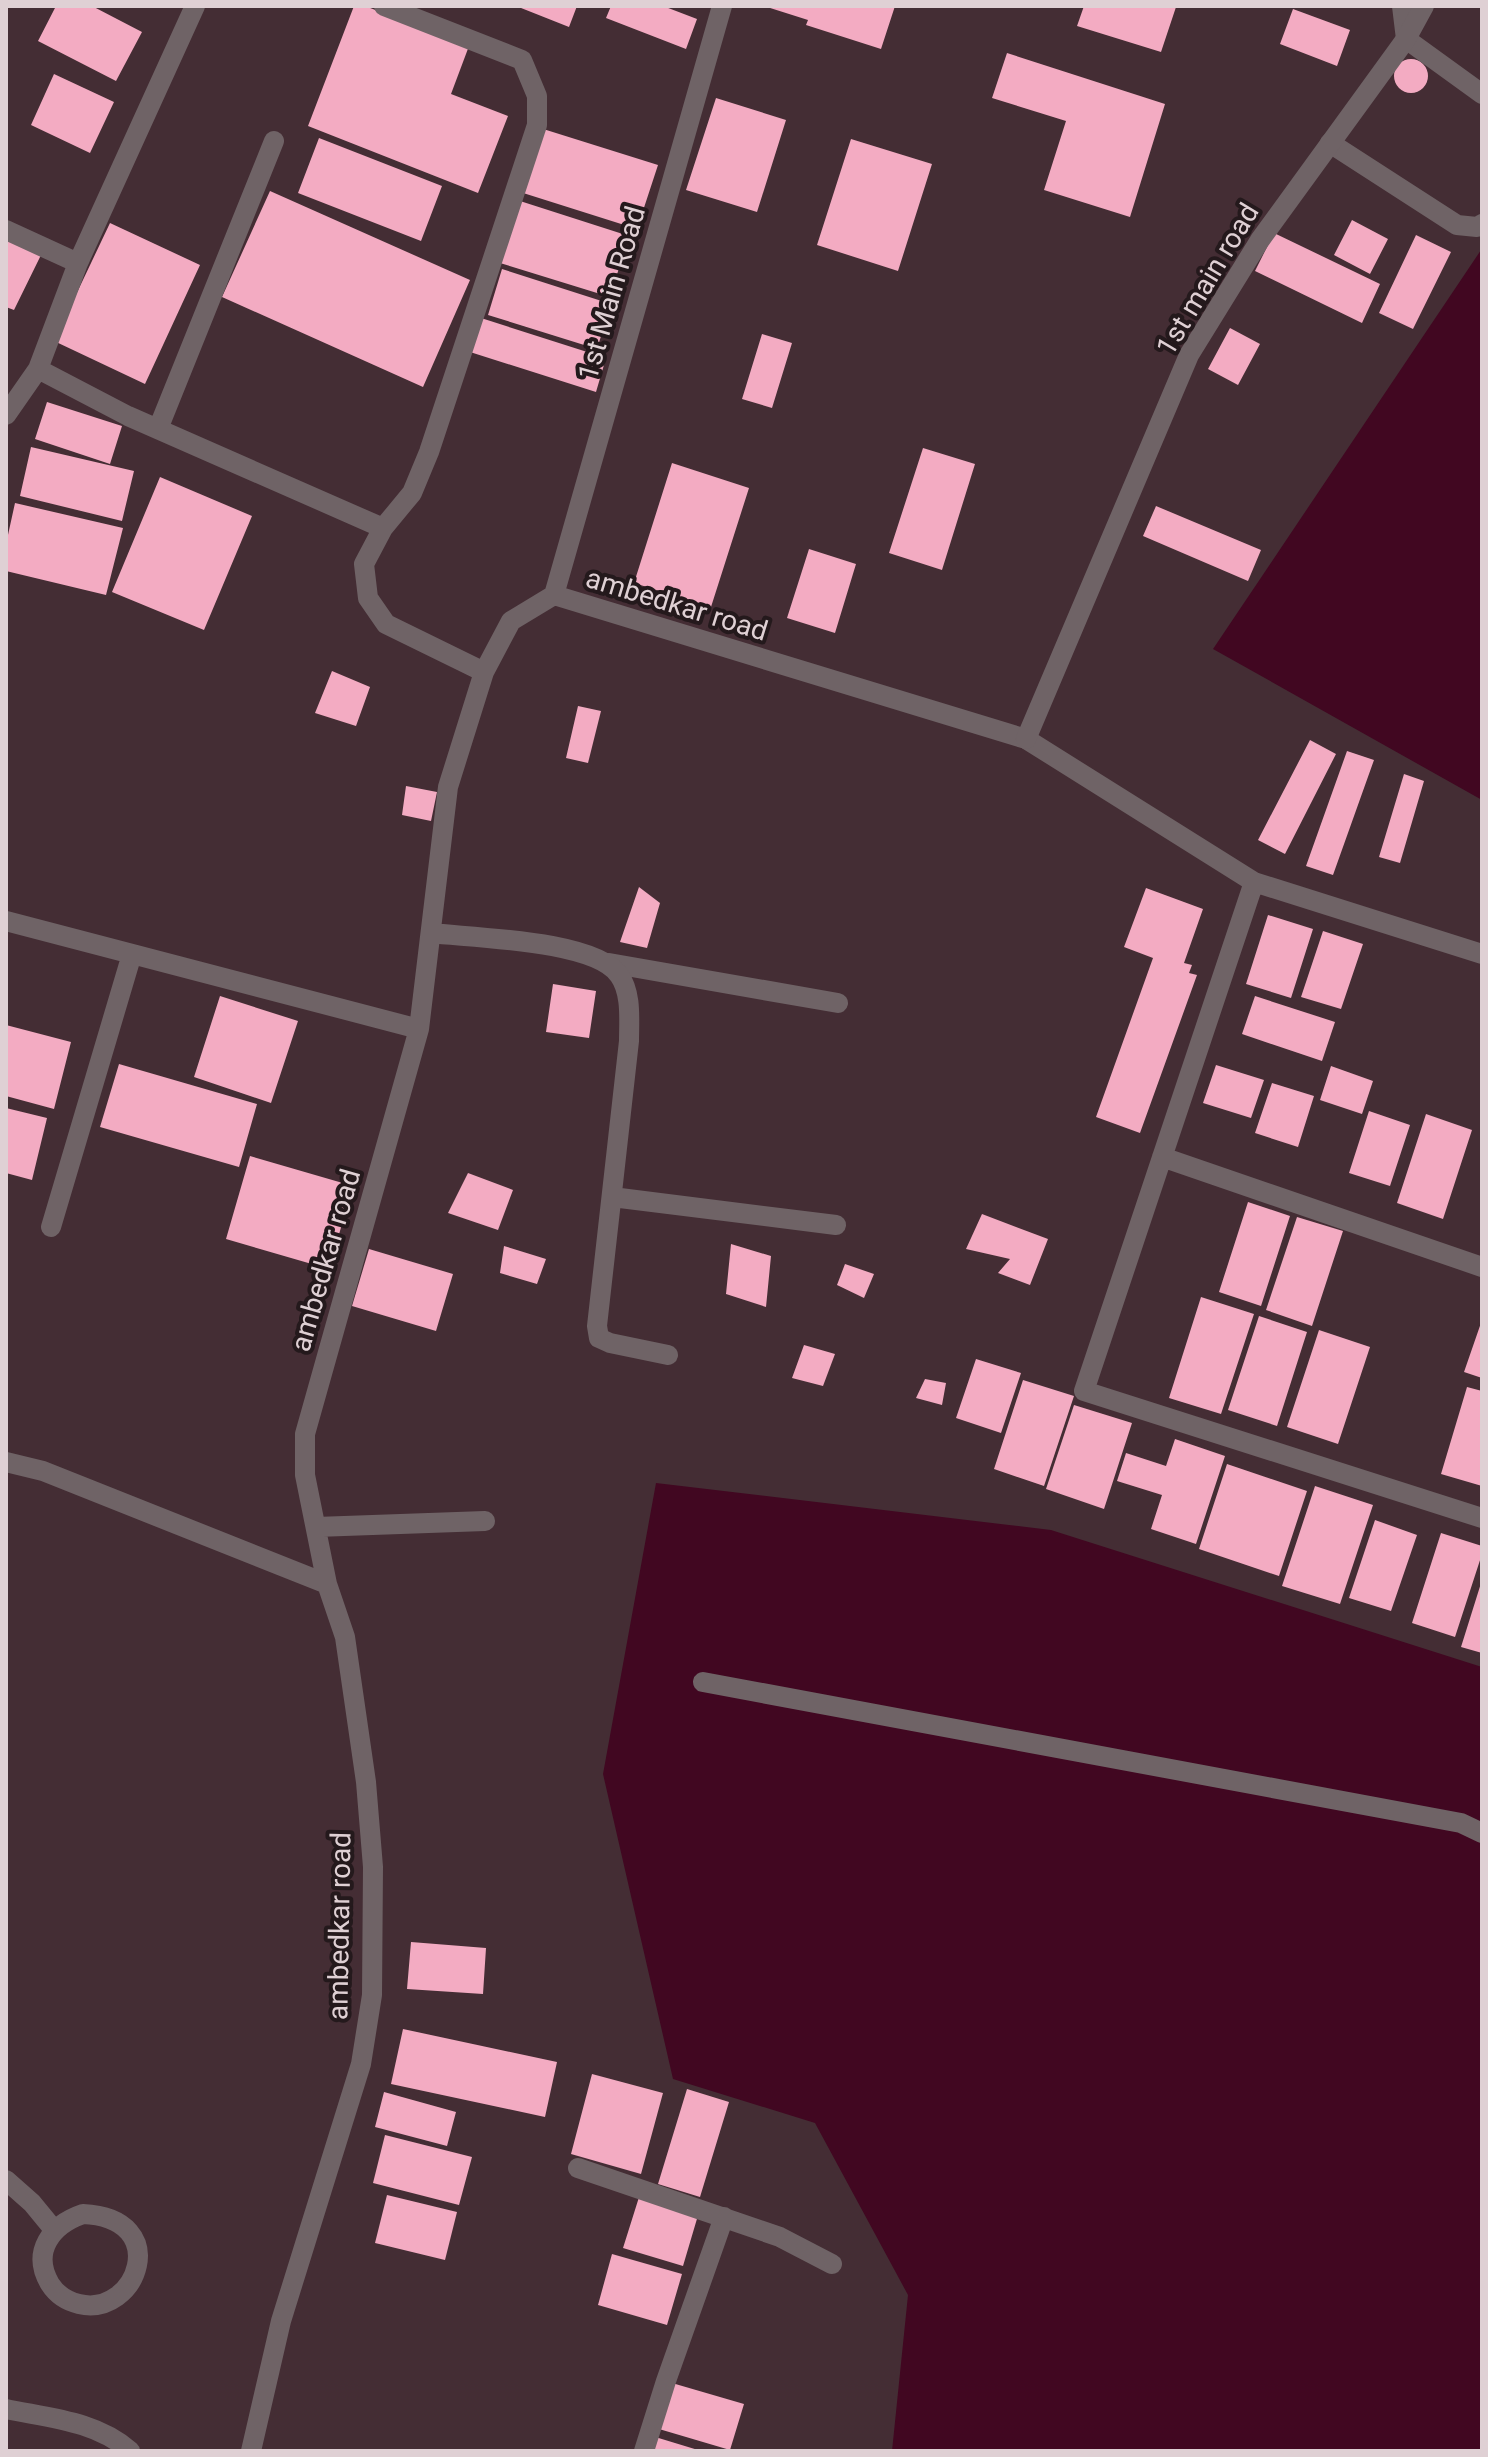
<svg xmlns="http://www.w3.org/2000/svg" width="1488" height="2457" viewBox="0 0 1488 2457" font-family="Roboto,sans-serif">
<rect width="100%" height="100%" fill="#442d34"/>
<path fill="#410721" d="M1481,250h1v550l-269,-151z
M656,1483l395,47 431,137v784h-590l16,-156 -93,-172 -142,-44 -70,-305z"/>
<path fill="#f3abc2" d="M56,6h36l50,26 -26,49 -78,-40z
M354,6h11l104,40 -18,48 57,22 -30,77 -170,-67z
M516,6h61l-8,21z
M611,6h52l34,13 -11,30 -80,-31z
M895,6l-14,43 -75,-24 2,-5 -41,-13z
M1084,6h87l5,1 -15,45 -84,-26z
M1293,9l57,21 -13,36 -57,-22z
M1007,53l158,51 -35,113 -86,-27 22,-69 -74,-23z
M1394 76a17 17 0 1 1 34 0a17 17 0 1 1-34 0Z
M54,74l60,28 -24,51 -59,-28z
M716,98l70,22 -29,92 -71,-22z
M540,128l118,37 -21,64 -117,-37z
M319,138l123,48 -21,55 -123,-48z
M851,139l81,25 -34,107 -81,-26z
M270,191l200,89 -47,107 -201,-90z
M520,201l109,35 -19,61 -110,-34z
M1352,220l36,19 -18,35 -36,-19z
M110,223l90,42 -55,119 -91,-43z
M1274,233l106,51 -18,39 -107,-52z
M1416,235l35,17 -38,77 -34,-16z
M6,238l35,17 -27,55 -8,-3z
M502,269l109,35 -14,45 -109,-34z
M481,318l125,40 -10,34 -126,-40z
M1230,328l30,16 -22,41 -30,-16z
M762,334l30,9 -20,65 -30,-9z
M47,402l75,24 -12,38 -75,-25z
M31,447l103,24 -12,50 -102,-25z
M923,448l52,16 -33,106 -53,-17z
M672,463l77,25 -38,119 -77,-24z
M160,477l92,39 -48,114 -92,-38z
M15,503l108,25 -17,67 -100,-24v-27z
M1156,506l105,44 -13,31 -105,-45z
M809,549l47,15 -21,69 -48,-15z
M332,671l38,16 -14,39 -41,-13z
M578,706l23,5 -13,52 -22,-5z
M1310,740l26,14 -51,100 -27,-14z
M1347,751l27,9 -41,115 -27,-9z
M1404,774l20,7 -24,82 -21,-6z
M406,786l31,6 -6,29 -29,-6z
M639,887l21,16 -13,45 -27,-6z
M1146,888l57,21 -19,54 8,2 -3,8 8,2 -57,158 -44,-16 57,-159 -29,-11z
M1268,915l45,14 -22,69 -45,-14z
M1323,931l40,13 -22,65 -40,-12z
M553,984l43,7 -7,47 -43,-6z
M220,996l78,25 -27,82 -77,-26z
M1255,996l80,26 -13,39 -80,-27z
M6,1025l65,17 -17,67 -48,-13z
M119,1064l138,40 -18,63 -139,-40z
M1216,1065l48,15 -13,38 -48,-15z
M1331,1066l42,15 -11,33 -42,-14z
M1272,1083l42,13 -16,51 -43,-14z
M6,1108l41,10 -15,62 -26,-7z
M1369,1111l41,14 -20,61 -41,-13z
M1426,1114l46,16 -29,89 -46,-16z
M250,1156l103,30 -24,83 -103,-30z
M468,1173l45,17 -15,40 -50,-17z
M1248,1202l42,14 -29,90 -42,-14z
M982,1214l66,25 -18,46 -32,-12 12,-14 -44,-10z
M1297,1217l46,14 -31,95 -46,-16z
M731,1244l40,12 -5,51 -40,-13z
M504,1246l42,13 -9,25 -37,-11z
M369,1249l84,25 -17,57 -84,-25z
M845,1264l29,10 -10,24 -27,-13z
M1201,1297l53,17 -33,100 -52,-16z
M1259,1316l48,16 -30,94 -49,-16z
M1482,1320v58l-18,-6z
M1319,1330l51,17 -32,97 -51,-17z
M804,1345l31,9 -12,32 -31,-8z
M976,1359l45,14 -20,60 -45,-15z
M925,1379l21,4 -4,22 -26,-7z
M1023,1380l51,16 -30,90 -50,-17z
M1467,1387l15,4v95l-41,-12z
M1074,1405l58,18 -28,86 -58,-20z
M1175,1439l50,17 -29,88 -45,-15 11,-34 -45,-14 9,-28 40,13z
M1227,1464l80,27 -28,85 -80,-27z
M1315,1486l58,19 -33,99 -58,-18z
M1375,1520l42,15 -26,76 -42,-13z
M1441,1533l41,13v8l-27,83 -43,-14z
M1482,1580v73l-21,-6z
M411,1942l75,6 -3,46 -76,-5z
M403,2029l154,33 -12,55 -154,-33z
M592,2074l71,19 -22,81 -70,-20z
M687,2089l42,13 -29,95 -42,-13z
M384,2092l72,20 -9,34 -72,-19z
M385,2135l87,22 -13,48 -86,-22z
M640,2194l59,18 -16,54 -60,-18z
M387,2195l70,17 -12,48 -70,-17z
M612,2254l70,20 -15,51 -69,-20z
M672,2383l72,21 -14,46 -71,-21z
M652,2436l46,14v1h-50z"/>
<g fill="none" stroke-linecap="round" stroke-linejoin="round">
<path stroke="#6f6366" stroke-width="20" d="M609,963l229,40
M703,1682l758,141 21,10
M6,2180l26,23 23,28
M83,2214c91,4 54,104 -4,90 -13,-3 -22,-9 -29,-20 -19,-32 1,-59 33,-70z
M6,2409c43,9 90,12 124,42"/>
<path stroke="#6f6366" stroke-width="20" d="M1402,6l4,33 76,55
M1330,143l127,82 20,2 5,-3
M6,230l72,33 -40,106 90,47 255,112 -19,36 4,34 18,26 98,48
M78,263l117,-257
M6,415l32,-46
M158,429l116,-288
M383,528l29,-35 17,-41 108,-327v-29l-15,-36 -138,-54
M554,595l168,-589
M1254,882l-170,509 398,127
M6,921l413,108
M431,933c43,5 164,7 188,42 13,18 10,45 10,66l-32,285 2,12 11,5 58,12
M1162,1157l320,110
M612,1197l224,28
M51,1227l81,-273
M6,1462l37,9 284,113
M316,1527l169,-6
M578,2168l202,69 52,27
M251,2451l30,-130 80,-257 11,-69 1,-128 -7,-85 -21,-145 -18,-53 -22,-109v-41l114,-405 29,-242 36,-115 27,-51 43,-26 472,144 228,143 228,72
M644,2451l22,-70 58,-164"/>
<path stroke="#6f6366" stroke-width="20" d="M1026,739l163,-384 71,-115 146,-201 18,-33"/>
</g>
<g text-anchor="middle" stroke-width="8" stroke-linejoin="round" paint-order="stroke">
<g font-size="28" fill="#dfd0d4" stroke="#24191c">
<text transform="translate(1207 279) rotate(-59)" y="10">1st main road</text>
<text transform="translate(611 293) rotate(-74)" y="10">1st Main Road</text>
<text transform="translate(677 604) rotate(17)" y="10">ambedkar road</text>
<text transform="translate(325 1260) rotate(-74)" y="10">ambedkar road</text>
<text transform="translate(339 1926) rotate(-89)" y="10">ambedkar road</text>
</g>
</g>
<rect width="1488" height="2457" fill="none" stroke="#dfd0d4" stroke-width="16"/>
</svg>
